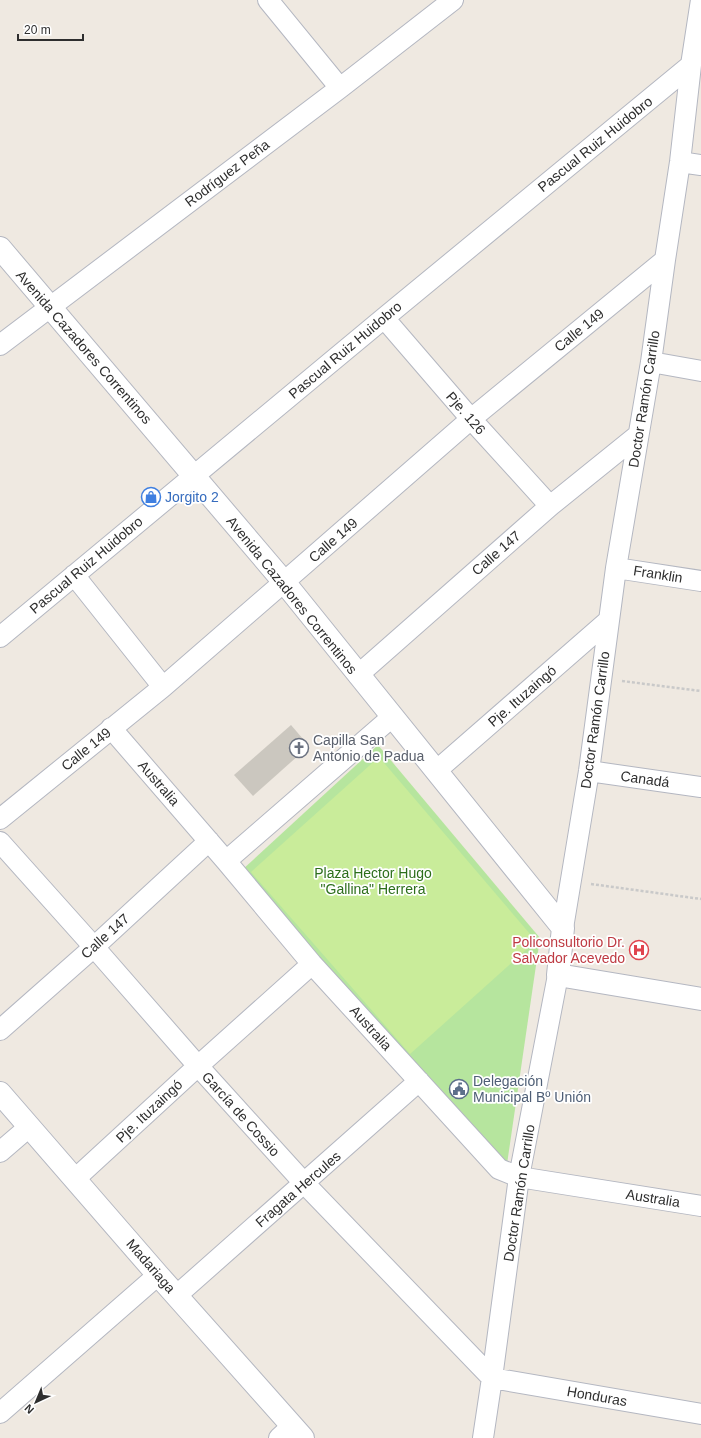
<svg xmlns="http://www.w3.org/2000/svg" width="701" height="1438" viewBox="0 0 701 1438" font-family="Helvetica,sans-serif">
<rect width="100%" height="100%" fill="#efe9e1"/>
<path fill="#b6e59e" d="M378,745l162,193 -33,226 -8,-3 -257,-291z"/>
<path fill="#c9ec9a" d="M379,757l157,184 -126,113 -159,-182z"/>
<path fill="#cbc7bf" d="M291,725l18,21 -56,50 -19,-21z"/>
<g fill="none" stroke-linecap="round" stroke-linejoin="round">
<defs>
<path id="minor" d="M268,0l72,88
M680,162l21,3
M384,318l87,101 79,87
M0,345l340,-257 113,-88
M651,362l50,9
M616,568l85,13
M74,575l89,112
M0,637l384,-319 307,-253
M358,675l192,-169 88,-71
M111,728l115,133 86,103 187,205 20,8 182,29
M436,771l173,-151
M589,771l112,16
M0,819l163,-132 121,-105 187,-163 194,-159
M0,842l94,105 104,119 106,117 188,195 209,36
M226,861l166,-144
M563,928l26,-157 27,-203 35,-206 14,-102 15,-98 11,-97 10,-65
M0,1030l94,-83 115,-106
M0,1152l29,-25
M75,1179l123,-113 114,-102
M176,1296l243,-215
M0,1413l158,-138
M279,1438l13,-12
M483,1438l9,-60 27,-201 39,-202"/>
<path id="tertiary" d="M0,248l284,334 279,346 -5,47 143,24
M0,1093l158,182 145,163"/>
</defs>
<use href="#minor" stroke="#b4b7c1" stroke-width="22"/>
<use href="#tertiary" stroke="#b4b7c1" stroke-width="24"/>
<path stroke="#c9c9c9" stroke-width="2.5" stroke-dasharray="3 2" stroke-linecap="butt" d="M622,681l79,10
M591,884l110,15"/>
<use href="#minor" stroke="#fff" stroke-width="20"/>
<use href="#tertiary" stroke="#fff" stroke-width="22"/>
</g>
<defs>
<symbol id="shop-ring" viewBox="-11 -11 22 22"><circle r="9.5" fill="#fff" stroke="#3f7fe0" stroke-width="1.5"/><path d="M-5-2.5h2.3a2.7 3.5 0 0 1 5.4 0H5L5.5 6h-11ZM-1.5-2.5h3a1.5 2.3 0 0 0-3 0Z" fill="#3f7fe0"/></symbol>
<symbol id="church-ring" viewBox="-11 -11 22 22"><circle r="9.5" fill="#fff" stroke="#6b7280" stroke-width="1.5"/><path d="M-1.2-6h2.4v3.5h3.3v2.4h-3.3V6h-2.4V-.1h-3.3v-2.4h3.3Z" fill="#6b7280"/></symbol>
<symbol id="hospital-ring" viewBox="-11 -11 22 22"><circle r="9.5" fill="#fff" stroke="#e0444e" stroke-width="1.5"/><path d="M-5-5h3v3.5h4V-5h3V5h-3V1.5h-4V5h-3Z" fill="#e0444e"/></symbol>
<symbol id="civic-ring" viewBox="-11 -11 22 22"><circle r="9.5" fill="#fff" stroke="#5c6f8a" stroke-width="1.5"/><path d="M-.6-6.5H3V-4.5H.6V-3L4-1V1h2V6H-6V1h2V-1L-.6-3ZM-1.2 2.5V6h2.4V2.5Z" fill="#5c6f8a"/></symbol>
</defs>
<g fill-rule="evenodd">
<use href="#shop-ring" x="140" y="486" width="22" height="22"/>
<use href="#church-ring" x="288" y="737" width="22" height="22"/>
<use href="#hospital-ring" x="628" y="939" width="22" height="22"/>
<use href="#civic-ring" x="448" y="1078" width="22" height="22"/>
</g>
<g text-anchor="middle" stroke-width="3.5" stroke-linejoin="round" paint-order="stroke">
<g font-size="14" fill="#2e2e2e" stroke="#fff">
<text transform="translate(595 144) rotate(-39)" y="5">Pascual Ruiz Huidobro</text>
<text transform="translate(227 173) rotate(-37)" y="5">Rodríguez Peña</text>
<text transform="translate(579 330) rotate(-39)" y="5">Calle 149</text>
<text transform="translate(84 347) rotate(49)" y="5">Avenida Cazadores Correntinos</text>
<text transform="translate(345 350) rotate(-40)" y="5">Pascual Ruiz Huidobro</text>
<text transform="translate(644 399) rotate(-81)" y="5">Doctor Ramón Carrillo</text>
<text transform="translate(466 413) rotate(49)" y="5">Pje. 126</text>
<text transform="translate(333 540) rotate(-41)" y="5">Calle 149</text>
<text transform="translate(496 553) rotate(-41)" y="5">Calle 147</text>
<text transform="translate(86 565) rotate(-40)" y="5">Pascual Ruiz Huidobro</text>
<text transform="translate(658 574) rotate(9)" y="5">Franklin</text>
<text transform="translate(292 595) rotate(51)" y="5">Avenida Cazadores Correntinos</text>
<text transform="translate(522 696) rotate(-41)" y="5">Pje. Ituzaingó</text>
<text transform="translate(595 720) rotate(-82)" y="5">Doctor Ramón Carrillo</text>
<text transform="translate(86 749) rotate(-39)" y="5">Calle 149</text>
<text transform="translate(645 779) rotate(8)" y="5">Canadá</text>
<text transform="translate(159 783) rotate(49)" y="5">Australia</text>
<text transform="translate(105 936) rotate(-42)" y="5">Calle 147</text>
<text transform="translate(371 1028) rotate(48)" y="5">Australia</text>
<text transform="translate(149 1111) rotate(-43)" y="5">Pje. Ituzaingó</text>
<text transform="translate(241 1114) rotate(48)" y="5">García de Cossio</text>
<text transform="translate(298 1189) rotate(-41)" y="5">Fragata Hercules</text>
<text transform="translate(519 1193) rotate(-81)" y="5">Doctor Ramón Carrillo</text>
<text transform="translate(653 1198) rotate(9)" y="5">Australia</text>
<text transform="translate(151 1266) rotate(49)" y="5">Madariaga</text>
<text transform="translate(597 1396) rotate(10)" y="5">Honduras</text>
</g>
<g font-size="14" fill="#366cbe" stroke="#fff" text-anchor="start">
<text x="165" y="502">Jorgito 2</text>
</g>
<g font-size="14" fill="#5b616d" stroke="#fff" text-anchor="start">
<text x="313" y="745">Capilla San<tspan x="313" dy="16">Antonio de Padua</tspan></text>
</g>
<g font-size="14" fill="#2c6e1b" stroke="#fff">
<text x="373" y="878">Plaza Hector Hugo<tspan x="373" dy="16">"Gallina" Herrera</tspan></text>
</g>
<g font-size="14" fill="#be3a42" stroke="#fff" text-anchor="end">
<text x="625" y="947">Policonsultorio Dr.<tspan x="625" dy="16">Salvador Acevedo</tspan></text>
</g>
<g font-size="14" fill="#4e5e75" stroke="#fff" text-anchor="start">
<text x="473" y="1086">Delegación<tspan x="473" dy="16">Municipal Bº Unión</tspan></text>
</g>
</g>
<g transform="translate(36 1402) rotate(224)" stroke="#ffffff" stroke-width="3" paint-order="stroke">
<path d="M0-3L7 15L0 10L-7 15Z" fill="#2e2e2e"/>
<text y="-6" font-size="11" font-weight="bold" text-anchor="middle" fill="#2e2e2e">N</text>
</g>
<path d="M18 34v6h65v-6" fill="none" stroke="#2e2e2e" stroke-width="2"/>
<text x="24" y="34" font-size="12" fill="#2e2e2e" stroke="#ffffff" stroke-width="3" paint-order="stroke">20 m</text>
</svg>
